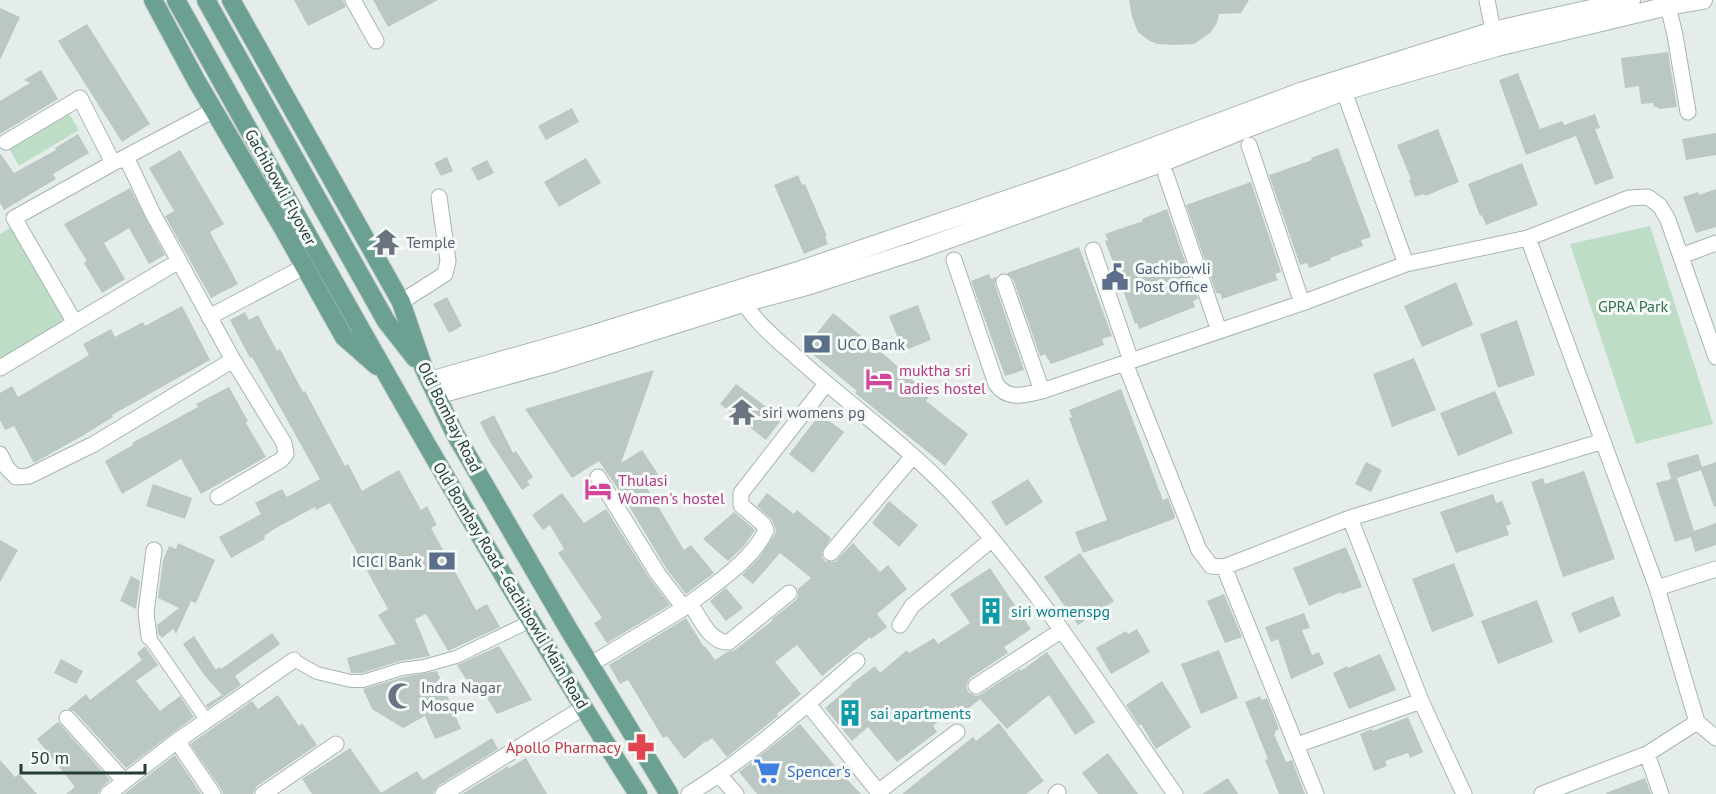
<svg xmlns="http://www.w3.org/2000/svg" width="1716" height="794" viewBox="0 0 1716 794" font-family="'PT Sans',sans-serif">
<rect width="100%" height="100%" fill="#e4ede9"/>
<path fill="#beddc7" d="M68,112l11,18 -60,36 -10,-18z
M1650,226l63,198 -77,20 -66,-200z
M12,227l54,94 -66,40v-127z"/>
<path fill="#bac7c2" d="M294,0h49l3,7 -38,19z
M373,0h65l-50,27z
M1129,0h120l-8,13 -22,1 -2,9 -7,10 -16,11 -18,1 -19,-1 -9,-4 -10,-8 -6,-15z
M0,8l20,9 -20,43z
M87,24l63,100 -28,18 -64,-101z
M1668,52l9,55 -19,2v-2h-4l-1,-4 -12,1 -2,-18 -14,2 -4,-30z
M41,70l17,29 -58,35v-33l30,-18 -6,-3z
M1518,73l22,56 22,-8 2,4 31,-11 5,14 -5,1 19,49 -19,7 -19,-49 -50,19 -27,-75z
M572,108l7,14 -33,18 -8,-14z
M1438,129l21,53 -34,14 -1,-2 -9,3 -6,-17 2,-1 -14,-34z
M1716,133v22l-30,5 -4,-21z
M78,134l11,19 -36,21 3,5 -52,31 -4,-7v-50l14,20 42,-23 -1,-2z
M1338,148l33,89 -10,3 2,6 -33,12 1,2 -22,8 -2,-5 -7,2 -31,-90 43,-15 -1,-2z
M180,150l44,74 -14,8 28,52 -27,14 -46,-82 9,-5 -25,-43z
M447,157l6,14 -12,5 -7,-13z
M586,158l15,25 -42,24 -15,-25z
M487,160l7,13 -16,8 -7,-13z
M1522,163l16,42 -52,20 -4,-10 -2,1 -12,-32z
M798,175l4,10 3,-1 22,52 -2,1 3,7 -24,10 -30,-69z
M1251,182l30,90 -6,2 3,6 -56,19 -1,-5 -5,-1 -30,-88z
M130,188l35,67 -16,9 -20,-36 -25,15 21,36 -23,14 -18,-30 3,-2 -23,-37z
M1716,189v38l-20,6 -13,-36 15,-5 1,3z
M1167,209l31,90 -5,2 2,6 -56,22 -2,-6 -2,1 -22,-62 -8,-21 3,-1 -3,-6 38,-13 -1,-2z
M1079,247l33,89 -10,3 2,6 -53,19 -6,-10 -5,2 -27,-77 -6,-6z
M989,274l2,5 5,-2 -1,8 29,85 -19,6 -34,-95z
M1456,282l17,43 -51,22 -18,-41z
M447,297l15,29 -13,7 -16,-29z
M918,305l13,35 -28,11 -14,-35z
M182,306l28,54 -98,55 1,2 -31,19 -48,27 -20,-37 -9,4 -5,-10v-27l12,-7 6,11 71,-42 -6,-11 28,-15 4,8 28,-15 2,4z
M245,312l4,8 9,-5 19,36 3,-2 23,43 2,-1 40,75 3,-2 14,27 37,-21 22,40 6,-4 10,19 -6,3 45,82 11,-6 13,23 -52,24 -22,-37 -11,5 15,37 -30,5 -38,12h-11l-4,-15 49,-14 -18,-29 10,-6 -58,-106 -14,7 -1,-3 -39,21 -12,8 1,3 -34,19 -12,-21 42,-23 -6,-11 27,-14 5,8 33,-18 -68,-122 -2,1 -20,-38z
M833,313l54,44 43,39 -4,5 42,33 -23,32 -90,-73 2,-2 -52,-43z
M1517,320l18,55 -37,13 -18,-54z
M1414,358l22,52 -44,17 -19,-53z
M654,370l-33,93 21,-13 16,24 -14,9 40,67 7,-5 23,28 -28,21 -20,-26 -42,-70 -25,-37 -27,17 -47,-69z
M736,384l46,35 -16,21 -46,-36z
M229,387l19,34 -2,2 20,34 -65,37 -20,-35 -59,35 -17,-33 28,-16 -1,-2 66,-36 -2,-3z
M1121,389l42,111 5,-2 7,18 -1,3 -91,34 -8,-21 32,-12 -38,-102 3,-1 -3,-7z
M1495,391l18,42 -55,23 -18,-43z
M820,414l24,18 -31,41 -24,-19z
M494,415l19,38 3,-2 17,26 -6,4 3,4 -8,5 -33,-50 -9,-18z
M1698,454l4,13 14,-5v44l-2,1 -13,-37 -24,8 17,53 22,-8v22l-21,7 -4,-15 -16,5 -19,-59 15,-4 -4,-16z
M1366,462l16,8 -11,22 -16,-8z
M1584,471l31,88 -52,18 -32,-95 12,-4 2,6z
M1028,479l15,23 -37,24 -15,-24z
M153,484l39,14 -7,21 -39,-13z
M562,493l22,30 22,-14 44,70 20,26 -63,38 -13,-20 8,-5 -44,-65 6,-4 -14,-24 -7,5 -11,-15z
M767,493l27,21 3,-4 34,28 -9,13v6l3,4 10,1 18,-19 27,29 8,-7 19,24 -30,25 10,13 -16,12 -1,-2 -48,39 -25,-31 -22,17 26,32 -24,20 1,2 -30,24 -21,17 -15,-19 -5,4 -1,-1 -22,18 -17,-23 -4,2 -35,-58 -8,4 -11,-19 77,-47 18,29 1,-1 10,14 12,-8 8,-2 38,-30 -1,-1 24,-19 2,-4v-7l13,-11 -31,-25 -27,31 -11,-9 17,-17 16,-24 1,-4 -4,-10 -15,-14z
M1493,494l3,9 6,-2 9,23 -5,2 3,9 -53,18 -16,-41z
M889,501l29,24 -19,22 -27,-24z
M734,512l21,18 -11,16 -16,15 -25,-22z
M0,540l18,10 -18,32z
M178,543l37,17 -19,43 -5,-2 -15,33 -3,-5 -11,9 -4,-4 -1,-9 22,-17 -21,-10 5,-38 6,-14 7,3z
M1346,547l16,40 -21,7v-2l-32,14 -16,-38z
M1080,553l34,48 -36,24 -34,-48z
M1454,563l20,53 -42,16 -20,-53z
M990,568l41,61 -27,18 4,6 -38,25 -4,8 2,6 8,4 5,-2 39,-25 1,2 26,-19 48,70 -20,13 -26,-40 -42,34 -27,-30 -17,14 -7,-7 -23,20 4,6 -40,30 -29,-35 -16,14 -27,-33 27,-23 -1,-1 24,-18 5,7 27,-23 2,3 25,-15 4,6 32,-21 -20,-29z
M131,576l9,5 -4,28 -16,-8z
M726,588l17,20 -17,13 -16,-20z
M1224,594l18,43 -17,6 -18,-42z
M1613,596l8,20 -42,17 -8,-20z
M1537,600l16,42 -55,22 -17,-43z
M1304,613l6,15 -8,2 10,25 7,-3 5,12 -33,15 -13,-40 -7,3 -6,-15z
M1137,629l13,23 -39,22 -15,-26 30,-17 2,3z
M272,633l8,11 -45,32 6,9 -33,23 -2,-3 16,-10 -18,-20 -21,-31 11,-8 22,34 3,-3 2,2z
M145,646l13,19 -22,16 24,30 20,-15 14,21 -68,51 -52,-57 -6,-2 18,-15 4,6 52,-40 -5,-7z
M499,646l33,54 -35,14 -13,-21 -7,4 -20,-32z
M1219,650l19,48 -37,16 -20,-50z
M1380,654l16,36 -47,19 -16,-36 14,-7 1,2z
M61,659l22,12 -7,13 -22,-11z
M437,671l24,58 -26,10 -10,-23 -22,12 -31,-19 -9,-20 41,-12z
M1162,681l29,46 -35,22 -15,-25 -2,1 -13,-20z
M278,695l21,31 3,-3 15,22 -60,41 -4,8h-30l-2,-5 -31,-45 62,-43 6,8z
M1260,696l2,4 5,-2 12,31 -4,2 1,2 -2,1 12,28 6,-2 13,34h-26l-14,-34 3,-1 -23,-57z
M1408,717l15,35 -13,6 -2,-5 -23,8 2,5 -13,5 -14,-37 12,-5 1,2z
M58,722l52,58 -8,7 -4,7h-32l9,-7 -38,-48z
M999,723l45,58 -18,13h-124l71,-57 3,4z
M800,724l41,49 20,21h-104l-18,-22z
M492,738l6,11 -60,37 -5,8h-121l-10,-15 48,-31 31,45 36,-22 6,9z
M1108,753l30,41h-40l-16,-21z
M175,755l26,39h-77z
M526,758l21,36h-85l46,-28 1,2z
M0,760l15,17 4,-3 18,20h-37z
M1228,778l10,16h-36z
M1645,778l6,16h-45v-1z"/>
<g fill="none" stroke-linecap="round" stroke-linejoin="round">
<defs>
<path id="pedestrian" d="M149,637l58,84
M294,660l23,13 34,8h12l39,-12 22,-3 32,-9 75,-36"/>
<path id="minor" d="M353,0l23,41
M1487,0l8,41
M1668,6l7,29 13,77
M1340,80l66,184
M6,142l74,-44 33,65 -99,55 61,105 104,-62 54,99 51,83 2,11 -5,6 -63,37
M1249,145l53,158
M126,157l26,55 27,49
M118,161l96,-51
M1166,175l53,156
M1528,238l129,350 40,134 -50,32 -105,40
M1093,250l38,111
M1681,256l35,-13
M954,260l42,124c12,17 29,11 46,7l260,-88 104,-39 122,-26 101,-40 19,-1 12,9 8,14 48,137
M1004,282l38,109
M740,295c11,24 35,43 54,60 55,50 117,93 166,147 81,90 146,193 215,292
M401,302l44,-28 3,-13 -9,-64
M209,317l95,-50
M1125,363l74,187 12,16 13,1 126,-49 71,183 43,93
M0,368l75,-45
M0,454l7,14 9,9 13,-1 65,-32 139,-84
M598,477l60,97 26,34c25,-20 69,-47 82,-78l-3,-6 -22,-19v-12l85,-109
M1350,518l253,-77
M831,553l82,-97
M1224,567l92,227
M1657,588l59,-19
M690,603c9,13 20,41 39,39l60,-49
M900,625l12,-19 79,-66
M149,637l-3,-24 8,-63
M591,664l93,-56
M976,686l86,-56
M808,704l72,90
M67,718l57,63
M1697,722l19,16
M177,741l117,-81
M1297,745l124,-44
M1647,754l14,40
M719,775l17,19
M878,792l79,-60
M108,794l69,-53 36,53
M263,794l73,-50
M443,794l140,-86
M689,794c60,-37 114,-86 168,-133
M1056,794l2,-2"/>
<path id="tertiary" d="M430,381l151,-43 220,-68 269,-92 233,-87 190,-60 138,-31
M436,395l119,-33 188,-59 67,-18 105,-34 246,-88 84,-34 99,-38 153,-44 171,-41 35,-6"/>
<path id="primary" d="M153,0l43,80 88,150 60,107 33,29
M176,0c150,267 297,536 462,794
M206,0l180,321 29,37
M231,0l170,302 23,67 31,65 114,196 100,164"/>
</defs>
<use href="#pedestrian" stroke="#a7b5b0" stroke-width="14"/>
<use href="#minor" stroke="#a7b5b0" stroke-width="17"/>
<use href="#tertiary" stroke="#a7b5b0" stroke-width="20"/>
<use href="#primary" stroke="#c2c9c7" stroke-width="20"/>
<use href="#pedestrian" stroke="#fff" stroke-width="12"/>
<use href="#minor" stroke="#fff" stroke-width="15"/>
<use href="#tertiary" stroke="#fff" stroke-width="18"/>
<use href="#primary" stroke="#6ba093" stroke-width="18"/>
</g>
<defs>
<symbol id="temple-bare" viewBox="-9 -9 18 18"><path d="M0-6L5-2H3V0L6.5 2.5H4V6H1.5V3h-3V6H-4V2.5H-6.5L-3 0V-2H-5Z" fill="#6b7280" stroke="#f5f9f7" stroke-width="2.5" paint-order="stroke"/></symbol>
<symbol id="civic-bare" viewBox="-9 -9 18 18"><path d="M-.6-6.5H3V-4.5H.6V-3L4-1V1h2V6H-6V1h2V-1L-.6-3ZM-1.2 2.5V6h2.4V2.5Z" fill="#5c6f8a" stroke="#f5f9f7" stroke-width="2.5" paint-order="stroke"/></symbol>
<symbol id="bank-bare" viewBox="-9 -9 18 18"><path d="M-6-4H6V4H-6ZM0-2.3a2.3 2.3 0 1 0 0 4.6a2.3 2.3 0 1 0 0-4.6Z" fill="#5c6f8a" stroke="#f5f9f7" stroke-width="2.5" paint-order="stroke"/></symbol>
<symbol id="hotel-bare" viewBox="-9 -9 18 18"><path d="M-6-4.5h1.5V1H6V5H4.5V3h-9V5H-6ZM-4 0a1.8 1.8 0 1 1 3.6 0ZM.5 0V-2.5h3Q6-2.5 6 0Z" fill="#d1479c" stroke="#f5f9f7" stroke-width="2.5" paint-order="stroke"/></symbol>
<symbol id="building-bare" viewBox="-9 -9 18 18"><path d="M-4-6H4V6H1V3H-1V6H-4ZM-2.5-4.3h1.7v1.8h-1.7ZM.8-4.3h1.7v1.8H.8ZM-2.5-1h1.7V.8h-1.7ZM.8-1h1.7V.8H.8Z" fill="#0f9aa8" stroke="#f5f9f7" stroke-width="2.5" paint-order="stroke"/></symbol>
<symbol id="mosque-bare" viewBox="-9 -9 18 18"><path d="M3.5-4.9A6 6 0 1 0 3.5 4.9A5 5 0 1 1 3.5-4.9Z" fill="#6b7280" stroke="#f5f9f7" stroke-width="2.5" paint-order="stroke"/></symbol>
<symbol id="pharmacy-bare" viewBox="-9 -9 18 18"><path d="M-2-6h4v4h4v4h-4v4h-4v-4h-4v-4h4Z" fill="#e0444e" stroke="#f5f9f7" stroke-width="2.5" paint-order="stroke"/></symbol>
<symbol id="supermarket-bare" viewBox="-9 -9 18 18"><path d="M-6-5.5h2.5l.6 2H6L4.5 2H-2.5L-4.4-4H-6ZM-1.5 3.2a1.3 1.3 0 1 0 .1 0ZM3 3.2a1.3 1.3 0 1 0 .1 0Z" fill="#3f7fe0" stroke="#f5f9f7" stroke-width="2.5" paint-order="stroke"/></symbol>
</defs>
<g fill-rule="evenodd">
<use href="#temple-bare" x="367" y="223" width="38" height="38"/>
<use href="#civic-bare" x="1096" y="258" width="38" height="38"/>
<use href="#bank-bare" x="798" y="325" width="38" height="38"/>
<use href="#hotel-bare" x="860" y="360" width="38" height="38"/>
<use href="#temple-bare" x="723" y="393" width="38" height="38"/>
<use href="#hotel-bare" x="579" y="470" width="38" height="38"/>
<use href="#bank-bare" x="423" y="542" width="38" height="38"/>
<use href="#building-bare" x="972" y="592" width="38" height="38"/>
<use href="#mosque-bare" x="382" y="677" width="38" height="38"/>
<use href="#building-bare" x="831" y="694" width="38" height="38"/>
<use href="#pharmacy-bare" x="622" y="728" width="38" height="38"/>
<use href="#supermarket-bare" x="748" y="752" width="38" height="38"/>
</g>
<g text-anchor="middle" stroke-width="6" stroke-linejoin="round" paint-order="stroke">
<g font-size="16" fill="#243e37" stroke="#f5f9f7">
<text transform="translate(281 187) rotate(61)" y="6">Gachibowli Flyover</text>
<text transform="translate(450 417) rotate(63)" y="6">Old Bombay Road</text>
<text transform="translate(511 585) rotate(59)" y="6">Old Bombay Road - Gachibowli Main Road</text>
</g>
<g font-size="16" fill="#5b616d" stroke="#f5f9f7" text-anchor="start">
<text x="406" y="248">Temple</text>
<text x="762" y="418">siri womens pg</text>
<text x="421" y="693">Indra Nagar<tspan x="421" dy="18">Mosque</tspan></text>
</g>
<g font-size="16" fill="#4e5e75" stroke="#f5f9f7" text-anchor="start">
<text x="1135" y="274">Gachibowli<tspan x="1135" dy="18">Post Office</tspan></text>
<text x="837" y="350">UCO Bank</text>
<text x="422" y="567" text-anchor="end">ICICI Bank</text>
</g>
<g font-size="16" fill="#31724c" stroke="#f5f9f7">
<text x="1633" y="312">GPRA Park</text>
</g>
<g font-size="16" fill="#b23c85" stroke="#f5f9f7" text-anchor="start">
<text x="899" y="376">muktha sri<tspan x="899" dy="18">ladies hostel</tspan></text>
<text x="618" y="486">Thulasi<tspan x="618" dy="18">Women's hostel</tspan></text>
</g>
<g font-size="16" fill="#0d838f" stroke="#f5f9f7" text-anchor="start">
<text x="1011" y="617">siri womenspg</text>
<text x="870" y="719">sai apartments</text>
</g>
<g font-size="16" fill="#be3a42" stroke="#f5f9f7" text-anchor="end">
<text x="621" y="753">Apollo Pharmacy</text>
</g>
<g font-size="16" fill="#366cbe" stroke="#f5f9f7" text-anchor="start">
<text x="787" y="777">Spencer's</text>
</g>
</g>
<path d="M21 764v9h124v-9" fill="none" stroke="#243e37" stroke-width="3"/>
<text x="30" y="764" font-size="18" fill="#243e37" stroke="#f5f9f7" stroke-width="4.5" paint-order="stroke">50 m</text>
</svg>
